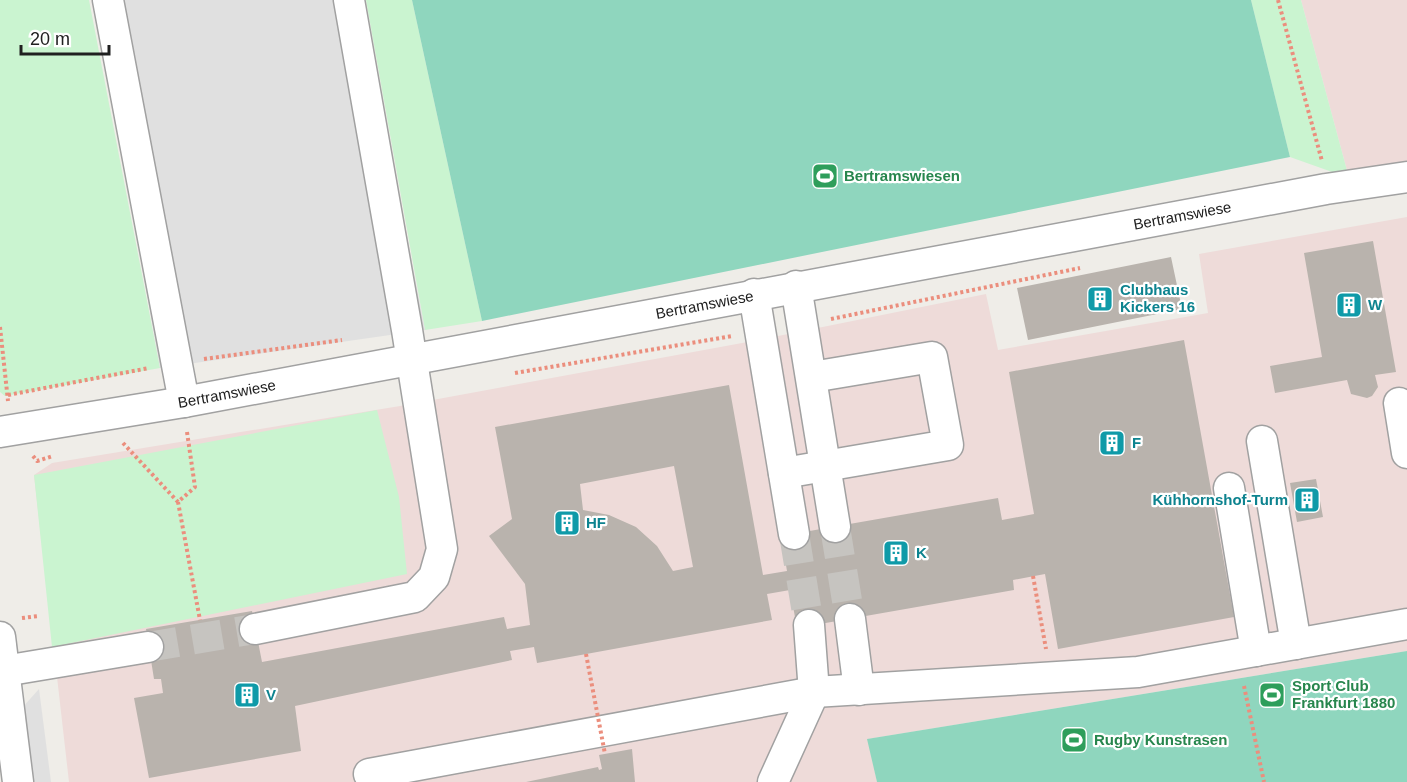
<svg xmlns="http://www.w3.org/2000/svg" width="1407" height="782" viewBox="0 0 1407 782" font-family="Helvetica,sans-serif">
<rect width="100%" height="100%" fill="#efede8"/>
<path fill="#eedbd9" d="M1301,0h106v162l-58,16z
M1407,217v434l-539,88 9,43h-808l-35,-307 18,-12 348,-57 353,-65 233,-47 12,56 210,-37 -9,-59z"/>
<path fill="#caf4d0" d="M0,0h89l71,368 -155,28 -5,-4z
M366,0h46l70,321 -57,9z
M1251,0h50l48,178 -59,-21z
M377,410l22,87 8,77 -355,73 -18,-172z"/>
<path fill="#8fd6be" d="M412,0h839l39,157 -808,164z
M1407,651v131h-530l-10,-43z"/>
<path fill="#e0e0e0" d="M95,0h267l63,330 -265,38z
M39,689l12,93h-20l-10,-73z"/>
<path fill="#b9b3ad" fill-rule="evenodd" d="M1373,241l23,131 -21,3 3,12 -6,9 -5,2 -16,-4 -4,-14 -72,13 -5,-27 52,-9 -18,-104z
M1171,257l11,52 -154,31 -11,-52z
M1184,340l50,277 -176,32 -13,-75 -32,6 1,10 -217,38 -7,-38 -23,4 5,26 -235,43 -3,-16 -24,4 2,9 -217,46 6,45 -152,27 -15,-80 29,-5 -2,-14h-7l-8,-50 106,-18 10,51 242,-45 3,12 23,-4 -5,-41 -36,-48 23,-17 -17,-92 234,-42 34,190 24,-4 -6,-35 217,-38 4,22 32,-6 -25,-142zM674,466l19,101 -20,4 -16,-25 -21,-19 -27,-12 -26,-5 -3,-26z
M1316,479l7,38 -26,5 -7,-39z
M632,749l3,33h-109l72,-15 1,3 3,-1 -3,-14z"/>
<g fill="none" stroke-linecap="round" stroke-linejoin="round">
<path stroke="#c6c4c0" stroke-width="30" stroke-dasharray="30 15" stroke-linecap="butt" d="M835,527l15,92
M794,534l15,91
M148,647l107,-18"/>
<defs>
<g id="minor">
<path d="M108,0l76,402"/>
<path d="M796,286l39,241"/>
<path d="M754,294l40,240"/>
<path d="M1399,403l8,50"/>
<path id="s1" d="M0,432l184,-30 1142,-213 81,-12"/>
<path d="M1262,441l34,203"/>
<path d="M784,473l164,-28 -16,-88 -120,20"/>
<path d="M1229,488l27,163"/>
<path d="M850,619l9,71"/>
<path d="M255,629l160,-32 19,-20 8,-28 -35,-219 -58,-330"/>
<path d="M0,637l18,145"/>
<path d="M4,671l144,-24"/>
<path d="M369,774l445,-82 324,-20 269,-48"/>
<path d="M773,782l41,-90 -5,-67"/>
</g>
</defs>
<use href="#minor" stroke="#a1a1a1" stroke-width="33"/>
<path stroke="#eb8e7d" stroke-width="4" stroke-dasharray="3 3" stroke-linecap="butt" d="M1278,0l44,161
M831,319l249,-51
M0,327l8,74
M204,359l138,-19
M515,373l217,-37
M8,395l141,-27
M187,432l8,55 -17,15 22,118
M123,443l55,59
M33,456l4,5 16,-5
M1033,576l13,73
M22,618l17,-2
M1244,686l20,96"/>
<use href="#minor" stroke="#fff" stroke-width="30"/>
<path stroke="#eb8e7d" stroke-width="4" stroke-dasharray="3 3" stroke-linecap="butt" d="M586,654l19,100"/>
</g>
<defs>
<symbol id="stadium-square" viewBox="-11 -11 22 22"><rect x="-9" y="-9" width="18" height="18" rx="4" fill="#2e9e5b" stroke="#fff"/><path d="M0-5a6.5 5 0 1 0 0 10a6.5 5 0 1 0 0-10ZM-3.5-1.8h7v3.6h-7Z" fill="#fff"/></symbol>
<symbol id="building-square" viewBox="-11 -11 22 22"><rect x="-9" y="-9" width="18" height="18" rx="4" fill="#0f9aa8" stroke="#fff"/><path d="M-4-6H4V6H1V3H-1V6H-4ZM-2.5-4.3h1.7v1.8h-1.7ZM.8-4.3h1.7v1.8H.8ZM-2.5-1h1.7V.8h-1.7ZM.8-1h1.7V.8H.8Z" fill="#fff"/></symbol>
</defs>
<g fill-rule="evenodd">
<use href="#stadium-square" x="810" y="161" width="30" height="30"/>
<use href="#building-square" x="1085" y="284" width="30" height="30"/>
<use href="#building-square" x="1334" y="290" width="30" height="30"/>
<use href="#building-square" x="1097" y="428" width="30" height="30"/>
<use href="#building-square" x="1292" y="485" width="30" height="30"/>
<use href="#building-square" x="552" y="508" width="30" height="30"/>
<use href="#building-square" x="881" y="538" width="30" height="30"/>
<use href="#building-square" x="232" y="680" width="30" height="30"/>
<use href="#stadium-square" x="1257" y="680" width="30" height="30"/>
<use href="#stadium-square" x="1059" y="725" width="30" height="30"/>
</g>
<g text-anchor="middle" stroke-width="4.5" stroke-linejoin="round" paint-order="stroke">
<g font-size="15" font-weight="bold" fill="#27864d" stroke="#fff" text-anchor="start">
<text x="844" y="181">Bertramswiesen</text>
<text x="1292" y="691">Sport Club<tspan x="1292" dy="17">Frankfurt 1880</tspan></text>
<text x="1094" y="745">Rugby Kunstrasen</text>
</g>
<g font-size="15" fill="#202020" stroke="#fff">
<text dy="5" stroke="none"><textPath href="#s1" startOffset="1202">Bertramswiese</textPath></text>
<text dy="5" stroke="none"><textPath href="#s1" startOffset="716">Bertramswiese</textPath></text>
<text dy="5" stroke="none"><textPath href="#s1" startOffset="230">Bertramswiese</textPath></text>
</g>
<g font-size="15" font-weight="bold" fill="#0d838f" stroke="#fff" text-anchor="start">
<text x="1120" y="295">Clubhaus<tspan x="1120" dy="17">Kickers 16</tspan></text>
<text x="1368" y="310">W</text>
<text x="1132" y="448">F</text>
<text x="1288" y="505" text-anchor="end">Kühhornshof-Turm</text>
<text x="586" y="528">HF</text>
<text x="916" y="558">K</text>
<text x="266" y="700">V</text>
</g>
</g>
<path d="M21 45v9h88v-9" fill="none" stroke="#202020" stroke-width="3"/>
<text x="30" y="45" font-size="18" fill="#202020" stroke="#ffffff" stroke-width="4.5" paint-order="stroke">20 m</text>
</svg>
